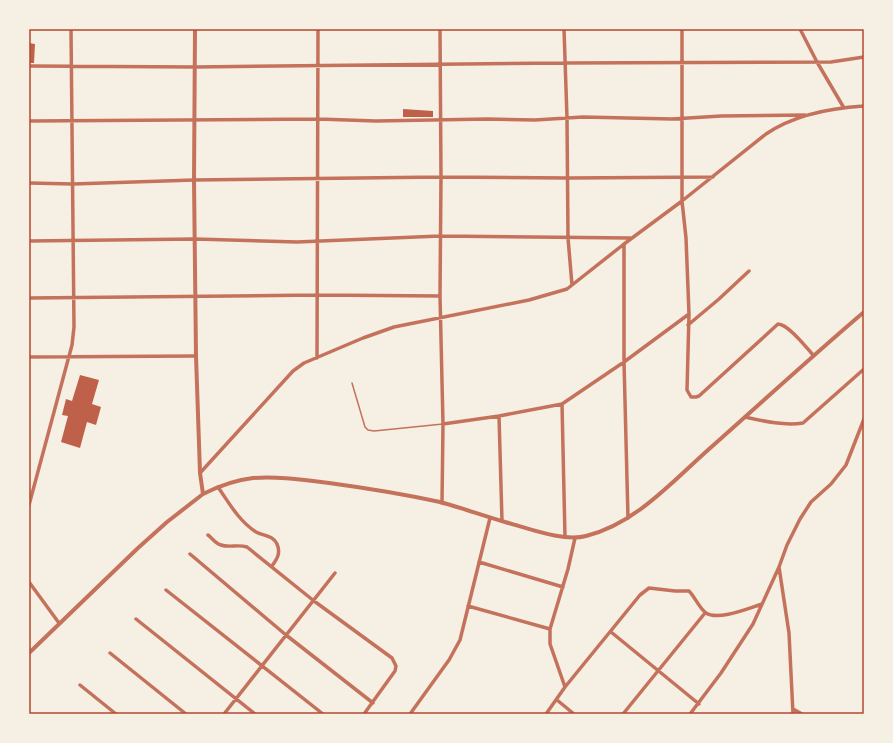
<svg xmlns="http://www.w3.org/2000/svg" width="893" height="743" viewBox="0 0 893 743" font-family="Quicksand,sans-serif">
<rect width="100%" height="100%" fill="#f6efe4"/>
<path fill="#bf614a" d="M29,43l6,1 -1,19h-5z
M403,109l30,2v6h-30z
M80,375l19,5 -7,24 9,3 -5,18 -9,-3 -7,26 -19,-6 7,-26 -6,-1 4,-16 6,2z"/>
<g fill="none" stroke-linecap="round" stroke-linejoin="round">
<path stroke="#c5725c" stroke-width="1.5" d="M352,383l13,44 3,3 6,1 69,-7"/>
<path stroke="#c5725c" stroke-width="3.5" d="M440,29l1,148 -1,119 3,128 -1,79
M564,29l3,89 1,120 4,47
M682,29v172l4,37 3,76 -2,76 4,7h5l3,-1 79,-72c10,0 28,23 35,31
M800,29l17,33 27,46
M29,66l166,1 370,-4 266,-1 33,-5
M29,121l289,-2 58,2 112,-2 47,1 48,-3 89,2 49,-3 84,-1
M29,183l44,1 121,-4 247,-3 127,1 145,-1
M29,241l166,-2 102,3 143,-6 190,2
M624,244v118l4,156
M29,298l289,-3 122,1
M688,325l31,-26 30,-28
M29,357l167,-1
M317,358l1,-329
M562,404l3,133
M499,416l3,105
M745,417c18,4 39,9 58,6l61,-54
M443,424l56,-8 63,-12 62,-42 65,-48
M200,473l93,-102 11,-8 59,-25 31,-11 135,-27 38,-11 57,-45 58,-43 84,-67c28,-19 65,-26 98,-28
M218,487c11,16 21,34 38,45 7,4 17,3 21,12 4,9 0,15 -5,22
M29,505l43,-160 2,-18 -3,-298
M208,535c4,3 8,9 13,10 8,3 17,-1 26,2l67,54 78,57 4,8 -1,5 -31,43
M190,554l96,81 87,68
M479,562l84,25
M29,582l30,41
M166,590l157,124
M468,606l82,23
M136,619l119,95
M611,632l88,72
M110,653l76,61
M80,685l36,29
M565,687l-15,-43v-15l18,-60 7,-31
M557,700l17,14
M793,709l9,5
M224,714l111,-141
M410,714l39,-54 11,-20 30,-122
M546,714l19,-27 75,-92 9,-7 26,3h14c6,6 10,17 17,22 12,8 43,-5 56,-9
M623,714l82,-101
M690,714l31,-41 32,-49 26,-57
M793,714l-4,-81 -10,-66 8,-22 13,-26 11,-17 20,-18 15,-19 18,-46"/>
<path stroke="#c5725c" stroke-width="4" d="M203,494c16,-8 32,-14 50,-16 25,-2 51,2 76,5 37,5 74,11 111,19 22,6 44,14 65,20 23,6 58,20 81,14 49,-12 86,-54 122,-86 52,-46 103,-93 156,-138
M29,653l109,-105 29,-26 36,-28 -3,-21 -4,-117 -2,-176 1,-151"/>
</g>
<rect width="893" height="743" fill="none" stroke="#f6efe4" stroke-width="60"/>
<rect x="30" y="30" width="833" height="683" fill="none" stroke="#b5482f" stroke-width="1.5"/>
</svg>
